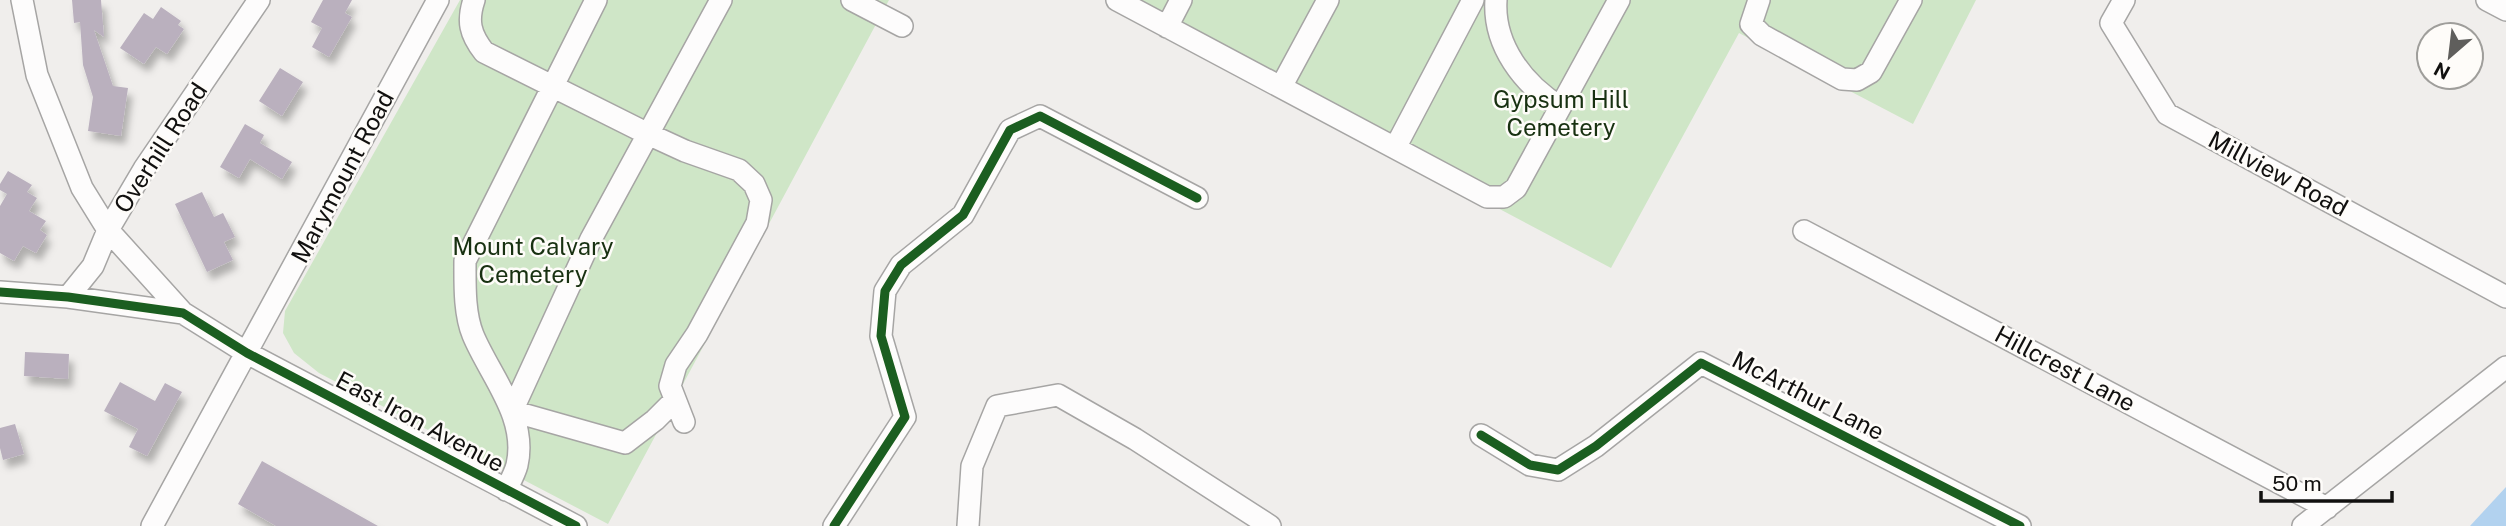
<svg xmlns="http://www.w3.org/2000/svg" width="2506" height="526" viewBox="0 0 2506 526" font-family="'Public Sans',sans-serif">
<defs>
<filter id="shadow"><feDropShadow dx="4.5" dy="8" stdDeviation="3.5" flood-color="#0004"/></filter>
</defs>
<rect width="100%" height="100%" fill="#f0eeec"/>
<path fill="#cfe6c7" d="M460,0h429l-281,524 -289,-151 -25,-20 -11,-20 2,-22z
M1105,0h871l-63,124 -174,-91 -128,235z"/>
<path fill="#b2d2ef" d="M2506,487v39h-36z"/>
<path fill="#bab0be" filter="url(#shadow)" d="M72,0h29l3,37 -10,-7 19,56 15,2 -7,48 -33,-5 5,-34 -10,-32 -3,-43 -6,1z
M323,0h29l-7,13 7,4 -23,40 -17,-10 10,-19 -11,-6z
M161,7l20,14 -3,4 6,4 -17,25 -11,-7 -12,17 -24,-16 24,-35 9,6z
M280,68l23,14 -21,34 -23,-15z
M245,124l19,11 -4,8 32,19 -10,17 -32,-20 -11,19 -19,-11z
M8,171l24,14 -5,7 10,6 -8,13 17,10 -6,9 7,5 -11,18 -13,-7 -9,15 -14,-8v-47l7,-12 -7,-4v-6z
M202,192l12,25 9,-4 12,24 -11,5 9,18 -26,12 -32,-68z
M25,352l44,2 -1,25 -44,-3z
M120,382l35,19 10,-18 17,9 -35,64 -18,-9 9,-18 -34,-18z
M15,424l9,30 -21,6 -3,-12v-20z
M262,461l116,65h-102l-38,-22z"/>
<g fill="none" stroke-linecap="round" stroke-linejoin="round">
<defs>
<path id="minor" d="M22,0l15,75 45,113 26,42 75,83
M474,0c-7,21 -4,34 10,52l164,82 37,17 54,19 15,14 7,16 -4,23 -60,111 -21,31 -6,21 14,36
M852,0l50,26
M1117,0l370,197h17l12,-9 103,-188
M1496,0c-3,45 27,84 64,107
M1759,0l-8,24 11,11 80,44 15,1 14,-8 40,-72
M2124,0l-13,23 56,91 339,183
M2487,0l19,10
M1167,27l14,-27
M1281,87l47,-87
M1395,148l78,-148
M1804,231l523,277
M0,292l68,5 115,16 64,40 329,173
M68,297l25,-31 15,-36 36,-61 115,-169
M675,400l-20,20 -30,23 -113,-32 79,-172 130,-239
M1481,435l49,30 28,5 38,-24 105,-83 319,163
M506,490c4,-8 9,-17 11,-25 11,-48 -27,-89 -44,-130 -9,-22 -8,-51 -8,-74l131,-261
M152,526l286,-526
M834,526l71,-109 -24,-81 4,-45 16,-26 62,-50 47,-85 30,-14 157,82
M968,526l4,-60 25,-60 61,-11 77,44 135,87
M2303,526l203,-159"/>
</defs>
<use href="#minor" stroke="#a6a5a4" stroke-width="24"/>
<use href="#minor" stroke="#fdfcfc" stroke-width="21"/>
<defs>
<path id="cycleway" d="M0,292l68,5 115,16 64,40 329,173
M1481,435l49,30 28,5 38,-24 105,-83 319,163
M834,526l71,-109 -24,-81 4,-45 16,-26 62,-50 47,-85 30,-14 157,82"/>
</defs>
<use href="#cycleway" stroke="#fefcf9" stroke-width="13"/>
<use href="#cycleway" stroke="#1b5e20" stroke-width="9"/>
</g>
<g text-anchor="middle" stroke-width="5" stroke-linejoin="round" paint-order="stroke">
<g font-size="24" fill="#183111" stroke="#fefcf9">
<text x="1561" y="108">Gypsum Hill<tspan x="1561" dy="28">Cemetery</tspan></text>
<text x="533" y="255">Mount Calvary<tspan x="533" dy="28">Cemetery</tspan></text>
</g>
<g font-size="24" fill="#11100f" stroke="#fefcf9">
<text transform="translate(161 148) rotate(-57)" y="8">Overhill Road</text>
<text transform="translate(2278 174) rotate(28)" y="8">Millview Road</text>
<text transform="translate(343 177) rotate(-62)" y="8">Marymount Road</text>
<text transform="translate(2065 369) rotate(28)" y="8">Hillcrest Lane</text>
<text transform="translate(1808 396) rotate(27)" y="8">McArthur Lane</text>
<text transform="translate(420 422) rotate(28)" y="8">East Iron Avenue</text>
</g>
</g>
<g transform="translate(2450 56) rotate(208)"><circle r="33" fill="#fefcf9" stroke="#9f9e9b" stroke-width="2"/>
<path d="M0-5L12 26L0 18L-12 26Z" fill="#5f5e5c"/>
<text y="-10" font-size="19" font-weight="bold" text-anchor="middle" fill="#11100f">N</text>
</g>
<path d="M2261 491v10h131v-10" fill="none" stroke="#11100f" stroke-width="3.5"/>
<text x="2272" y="491" font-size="21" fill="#11100f" stroke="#fefcf9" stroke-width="5" paint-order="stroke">50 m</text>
</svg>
